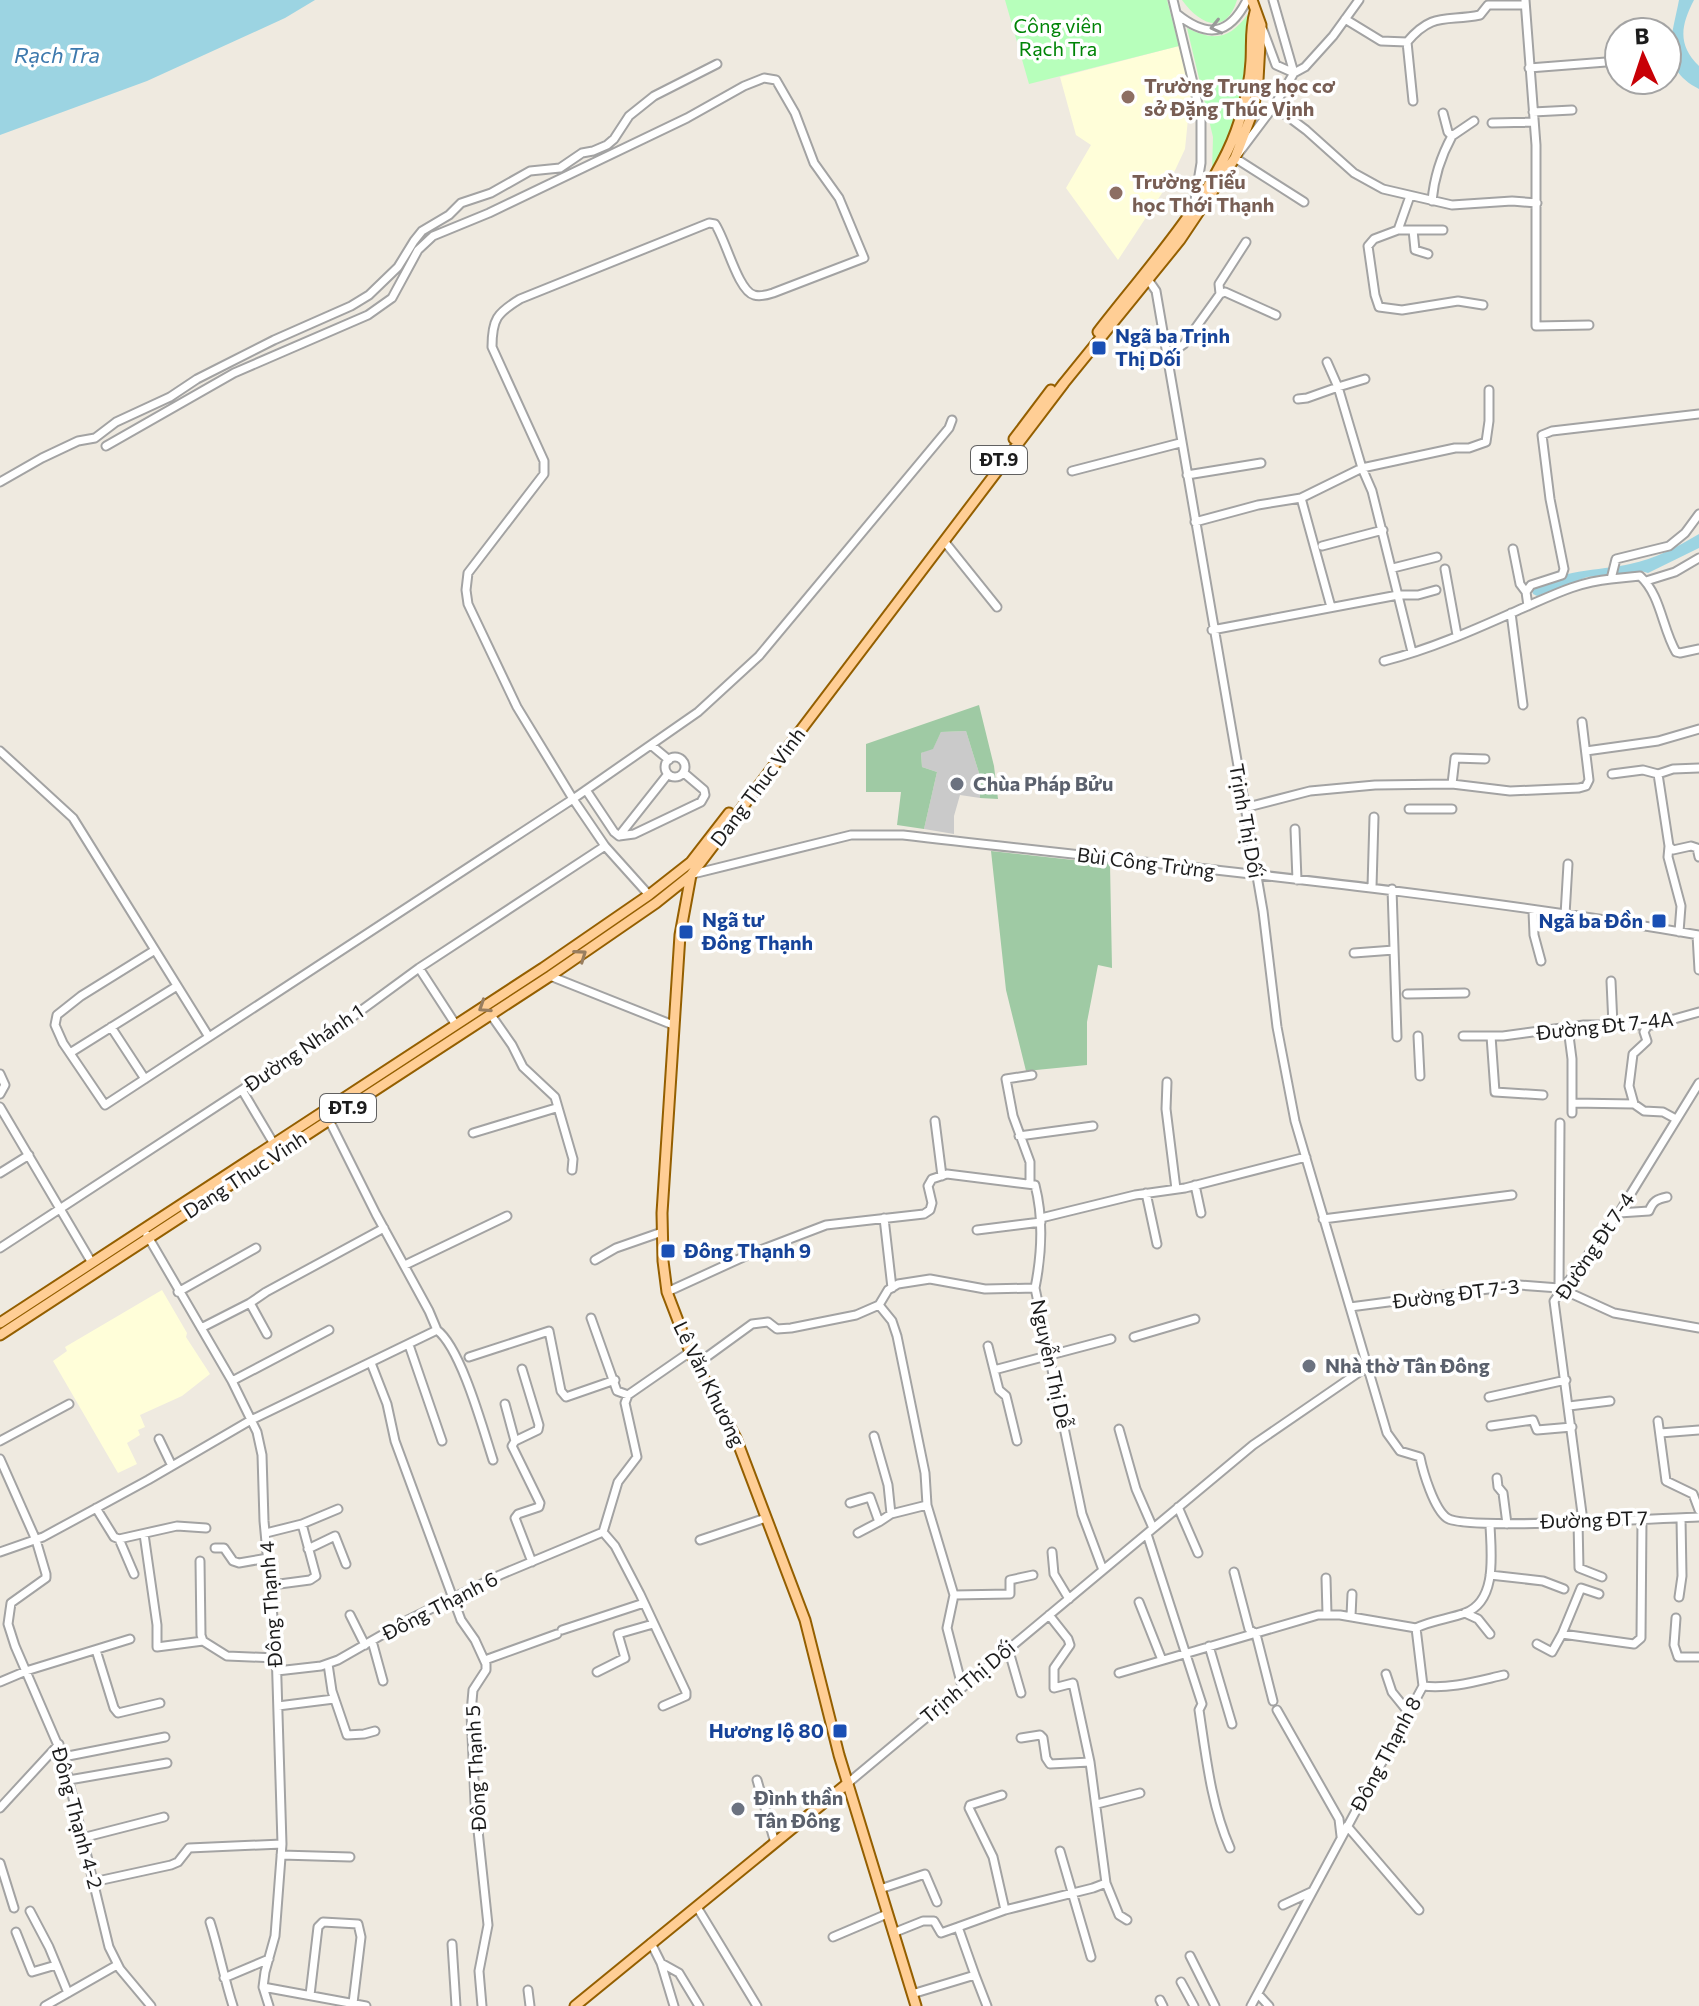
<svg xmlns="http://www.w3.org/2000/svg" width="1699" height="2006" viewBox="0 0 1699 2006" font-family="Commissioner,sans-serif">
<rect width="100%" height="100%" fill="#efeae0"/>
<path fill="#fffed9" d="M1179,46l17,70 -8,3 -3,30 -15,32 -52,79 -52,-72 25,-43 -15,-10 -16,-58z
M162,1290l25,43 -1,4 24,37 -28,22 -42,19 5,12 -7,3 2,5 -13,8 10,21 -19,9 -65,-112 14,-10 -2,-4z"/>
<path fill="#cacaca" d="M966,731l13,42 1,25 -20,-3 -6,21v18l-30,-5 13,-57 -15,-5 -1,-14 12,-5 8,-16z"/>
<path fill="#9fcaa4" d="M979,705l15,61 4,33 -18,-1 -1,-25 -13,-42 -25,1 -8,17 -12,4 1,14 15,5 -13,57 -27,-4 4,-33h-35v-48z
M991,851l119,13 2,104 -14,-3 -11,57v43l-61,6 -20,-81z"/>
<path fill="#b7ffbb" d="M1005,0h162l12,46 -150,38z
M1182,0h55c-11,37 -38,24 -55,0z
M1248,14c5,62 -6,105 -36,158l1,-35 -26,-109c27,13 42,12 61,-14z"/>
<path fill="#9cd4e2" d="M0,0h315l-30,18 -138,63 -147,54z
M1679,0h15c-13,25 -17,45 5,66v23c-41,-21 -27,-52 -20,-89z
M1699,534v14l-51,25 -7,-2 -54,6 -50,19 -4,-2 -1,-4c25,-21 67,-19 98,-26 25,-5 47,-17 69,-30z"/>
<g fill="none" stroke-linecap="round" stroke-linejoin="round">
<defs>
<path id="minor" d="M1173,0l28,116v47l-7,43
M1273,0l21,73
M1525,0l11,145v181l53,-1
M1177,14c30,24 52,22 70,-14
M1345,19l36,22 26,1 6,59
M1263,30l13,35 18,8
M1407,42c26,-31 40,-20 73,-27l8,-10h37
M1529,68l90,-7
M1274,106l32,24 48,43 29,16 69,16 60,-4 25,2
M1533,112l39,-2
M1492,123l42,-1
M1452,136l22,-15
M1410,196l-12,34 -24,9 -6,7 7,49 4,12 23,3 56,-9 25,4
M1432,201c2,-23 9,-45 20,-65l-4,-4 -5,-19
M1304,202l-69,-44 39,-52 20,-33 11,-6 28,-31 26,-36
M1398,230h45
M1413,230l2,20 13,4
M1147,278l9,13 107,620 14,116 18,94 92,312 13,18 20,6c3,15 14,52 27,61 18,13 216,0 252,-1
M1220,294l-1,-10 27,-42
M1166,357l18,-13 36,-50 5,-2 51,23
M1327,362l11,25 27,-8
M1298,399l9,-1 31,-11 24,81 10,23 40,161
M106,446l128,-73 134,-58 24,-17 26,-48 15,-14 56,-23 198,-95 57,-32 20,-8 12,2 19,33 19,50 25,35 25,60 -91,35c-6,2 -13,4 -19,2 -16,-4 -28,-55 -39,-71l-6,-1 -189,76c-23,14 -28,20 -28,48l52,114v13l-76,99 -2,17 2,14 49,103 56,92 32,47 44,49
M1072,471l108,-28
M1187,475l74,-12
M0,482l42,-24 36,-17 17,-3 21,-16 54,-25 27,-18 77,-39 77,-34 18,-11 29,-28 16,-26 8,-10 27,-16 12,-12 30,-10 39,-22 30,-3 22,-15 11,-2 14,-6 7,-6 15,-23 25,-20 63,-32
M1301,498l30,109
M1195,522l63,-17 43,-7 61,-30 93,-20h14l17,-6 3,-21v-31
M944,541l53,66
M1322,546l61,-16
M1513,549l7,35 6,8
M1393,568l44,-11
M1445,569l12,66
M1611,579l29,-3c21,19 22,52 36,76l4,1 19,-4
M1646,581l29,-9 24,-14
M1528,606l-2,-14 5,-7 31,-10 2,-6 -14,-70 -8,-64 10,-4 147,-17
M1511,613l12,92
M1212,630l186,-35h20l18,-5
M1384,661c48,-12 94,-33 139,-53 30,-13 55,-26 88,-29l5,-20 53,-13 16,-13 14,-19
M651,745l18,15
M0,751l73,67 136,219
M1586,751l72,-10 41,-12
M665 767a10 10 0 1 1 20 0a10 10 0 1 1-20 0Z
M1699,768l-26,1 -15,5 11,72 4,4 18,-4 6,2 2,9
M1612,774l31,-4 15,4
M1452,784l3,-26 30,1
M586,790l28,42 5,4 15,-2 67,-32 4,-7 -1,-5 -20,-17
M1244,808l66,-17 65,-6 77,-1 58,7 69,-3 7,-2 3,-6 -7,-58
M1409,809h43
M1295,829l2,51
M619,836l49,-62
M1669,846l-1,11 13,49 -2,26
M693,874l158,-39h52c266,31 532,55 796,100
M1372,887l2,-70
M1392,889l5,148
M1533,911l1,24 7,26
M1565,915l3,-51
M1697,935l2,35
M155,950l-74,46 -24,19 -2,10 8,18 42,62 468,-306 125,-87 61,-56 190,-228 3,-8
M1354,953l40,-3
M419,968l37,57
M550,976l123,49
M1611,981l2,44
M1407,994l58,-1
M491,1015l21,30 11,22 32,30 18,62 -1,11
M111,1027l34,52
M1568,1028l4,31v54
M1418,1036l2,40
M1463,1036h40l81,-11h69l46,-13
M1491,1036l4,56 48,3
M70,1053l107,-67
M0,1074l5,11 -5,9
M1167,1082l-1,27 10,80
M242,1090l32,54
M1572,1103l62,1 10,7 19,1 13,7
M1634,1104l-5,-18 4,-32 14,-13 -3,-9 4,-7
M0,1107l92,156
M935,1121l7,55
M473,1133l83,-25
M1019,1136l74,-10
M0,1173l29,-18
M1030,1183v-21l-17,-46 -7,-37 26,-4
M1195,1185l6,28
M1146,1193l11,51
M1619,1213l30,-2c4,-10 8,-12 18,-14
M884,1218l8,70
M1041,1218l94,-23 50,-7 121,-31
M1323,1219l189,-24
M977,1230l64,-8
M147,1235l85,146 25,51 5,23 2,66 12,128 6,195 -7,92 -10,36 -2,15 6,19
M0,1248l344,-225 75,-55 186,-122
M595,1260l21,-12 46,-16
M405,1265l102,-49
M1559,1288l1,-165
M178,1292l78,-44
M667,1292l83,-38 76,-29 98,-11 6,-4 2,-7 -4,-17 4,-7 15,-5 88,11c9,35 7,68 0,103l47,226 21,56
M879,1305l13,16 5,15 28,137 2,32 27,90 -7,33 15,58
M1350,1307l169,-22 40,3 55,25 85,15
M591,1318l26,73 11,4
M201,1328l49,-25
M437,1330c24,18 46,99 56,130
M267,1334l-17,-31 16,-11 118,-64
M1134,1337l61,-18
M409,1345l33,96
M988,1346l6,24
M469,1357l80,-26 12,60 5,6 49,-17
M371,1363l16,41 8,37 66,179 14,20 11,24v6l-13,20 -2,23 4,89 13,123 -9,46 3,35
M697,1364l55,-40 16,-2 9,7 14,-1 65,-13 23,-10 9,-15 10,-6 32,-5 55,10 50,-1
M522,1369l17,56 -1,5 -23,11 -3,5 28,57 -1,4 -21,7 -3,4 17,44
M232,1381l97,-51
M1489,1397l77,-17
M505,1404l10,37
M1569,1406l41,-5
M1658,1421l8,60 27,13 6,16
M1491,1426l42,-6 4,10 35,-3
M1119,1429l17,60 17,39
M1660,1433l39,-3
M874,1436l14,49 3,29
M159,1439l13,27
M0,1441l69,-37
M1017,1441l-11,-45 -7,-6 -5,-20 117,-31
M0,1459l36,81 10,34v4l-35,25 -3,21 7,22 48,111 46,190 11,22 31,37
M1497,1478l1,9 5,6 4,31
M850,1503l20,-6 9,25 12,-8 36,-9
M1178,1507l20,46
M96,1508l18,29 5,2 58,-13 29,2
M1578,1521l1,47 23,9
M1583,1521l-29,-220 65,-88 80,-130
M266,1533l36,-9 36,-15
M858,1533l21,-11
M144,1534l13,91v22l46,-6
M1147,1534l55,170 -3,6c7,46 12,95 31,138
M119,1539l15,35
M700,1540l66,-22
M215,1548h9l9,13 6,2 29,-5
M308,1549l27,-13 11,28
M0,1552l43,-15 105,-57 103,-60 186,-90 -8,-19 -53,-97 -47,-94
M1052,1552l2,22 15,25
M200,1561l1,74 2,6 24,15 49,2
M1234,1572l15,57 7,5 17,67
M1490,1575l53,6 21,8
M1326,1578l1,36
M272,1585l38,-5 6,-4 -14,-52
M954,1595l56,-1v-14l23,-5
M1679,1597l3,-21 -1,-58
M1139,1602l23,58
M1465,1613l13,6 12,15
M350,1615l15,30
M1351,1616l1,-22
M1676,1618l-2,27 4,12h21
M562,1630l82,-27
M1562,1634l19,-46 18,6
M372,1641l11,40
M1537,1644l15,8 10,-18 72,10 7,-6 1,-119
M1209,1646l23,78
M1008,1648l13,45
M96,1650l18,58 4,5 42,-10
M485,1660l72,-26
M328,1664l4,27 15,44 17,-1 11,-3
M277,1671l44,-5 17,-6 70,-40 92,-45 103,-43
M597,1672l28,-14 -7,-24 35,-10
M1119,1673l199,-58h22l76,13
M1386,1674l6,18 17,21
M0,1682l26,-11 104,-32
M1423,1686c28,3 54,-5 81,-11
M278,1706l56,-7
M663,1706l23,-10v-4l-46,-98 -25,-48 -12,-14 15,-50 19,-25 -12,-54 3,-8 62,-43
M1277,1710l62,109 2,17
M1021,1738l19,-3 3,3 3,20 4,6 40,-2
M63,1757l102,-20
M69,1780l98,-17
M757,1780l18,63
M848,1783l405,-338 115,-79
M1002,1795l-32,10 -1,3 24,49 12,53
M1097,1804l43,-11
M0,1808l59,-64
M1347,1826l72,84
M82,1838l82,-21
M1060,1851l31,106
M281,1855l69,2
M0,1863l14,45
M93,1882l78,-17 7,-3 11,-14 93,-4
M1106,1883l13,32 8,5
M880,1889l45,-15 12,28
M1283,1905l28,-13
M697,1907l60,99
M30,1911l19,36 19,46
M210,1922c9,28 14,56 23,84
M958,1927l47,-17 88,-22 13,-5 -16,-121 -17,-79 -19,5v-20l16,-23 -2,-6 -19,-24
M16,1932l16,40 24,-7
M893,1933l30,-12h11l7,12 17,-6 17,48
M833,1937l54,-23
M651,1943l10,20 13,43
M452,1944l4,62
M1190,1956l25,50
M661,1963l18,10 20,33
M224,1978l45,-19
M1181,1982l13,24
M263,1987l103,19
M528,1990l2,16
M912,1994l63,-19 12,31
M1258,1994l11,12
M310,1995l8,-68 5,-5 35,2 3,13 -8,66
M1160,2000l3,6
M45,2006l72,-41
M1251,2006l172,-320 -7,-58c16,-8 33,-9 49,-15 33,-12 26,-61 25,-88"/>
<path id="major" d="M1098,332c46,-60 119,-139 141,-210 6,-19 11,-40 12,-61 1,-17 -1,-32 4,-49
M1014,439l37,-49
M691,875l-11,60 -18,278 1,48 4,31 23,60 46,86 69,182 34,135 77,251
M0,1323l543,-355 106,-73 42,-33 38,-49
M0,1335l550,-359 106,-73 35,-28 373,-492 116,-143 55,-82 18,-47 5,-31 3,-55 -9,-25
M575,2006l273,-223"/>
</defs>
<use href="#minor" stroke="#a3a3a3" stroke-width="11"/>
<use href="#major" stroke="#945f00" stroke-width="13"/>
<use href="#minor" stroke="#fff" stroke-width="7"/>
<use href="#major" stroke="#ffce95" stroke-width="9"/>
</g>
<defs><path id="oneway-chevron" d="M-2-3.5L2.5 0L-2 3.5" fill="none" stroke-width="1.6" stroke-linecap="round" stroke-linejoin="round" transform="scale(2)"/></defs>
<use stroke="#999" href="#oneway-chevron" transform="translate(1216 27) rotate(167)"/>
<g stroke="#997e5f">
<use href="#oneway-chevron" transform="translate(581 955) rotate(-35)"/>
<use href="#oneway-chevron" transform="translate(484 1007) rotate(147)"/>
</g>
<g fill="#8d6e63" stroke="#fff" stroke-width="3">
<circle cx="1128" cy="97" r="8"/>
<circle cx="1116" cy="193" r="8"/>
</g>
<g fill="#1a4fb4" stroke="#fff" stroke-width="3">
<rect x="1091" y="340" width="16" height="16" rx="4"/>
<rect x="1651" y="913" width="16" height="16" rx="4"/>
<rect x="678" y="924" width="16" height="16" rx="4"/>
<rect x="660" y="1243" width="16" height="16" rx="4"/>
<rect x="832" y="1723" width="16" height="16" rx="4"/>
</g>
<g fill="#6b7280" stroke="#fff" stroke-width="3">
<circle cx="957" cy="784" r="8"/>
<circle cx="1309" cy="1366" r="8"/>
<circle cx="738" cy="1809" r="8"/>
</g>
<g text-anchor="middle" stroke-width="7" stroke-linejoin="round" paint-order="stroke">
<g fill="#fff" stroke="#606060" stroke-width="2">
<rect x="971" y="446" width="56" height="28" rx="6"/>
<rect x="320" y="1094" width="56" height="28" rx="6"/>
</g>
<g font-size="18" font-weight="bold" fill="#1c1c1c">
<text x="999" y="466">ĐT.9</text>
<text x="348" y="1114">ĐT.9</text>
</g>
<g font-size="20" fill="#008407" stroke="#fff">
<text x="1058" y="33">Công viên<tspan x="1058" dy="23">Rạch Tra</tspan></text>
</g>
<g font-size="20" font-weight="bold" fill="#785e54" stroke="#fff" text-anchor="start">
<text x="1144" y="93">Trường Trung học cơ<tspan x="1144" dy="23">sở Đặng Thúc Vịnh</tspan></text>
<text x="1132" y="189">Trường Tiểu<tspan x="1132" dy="23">học Thới Thạnh</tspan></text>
</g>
<g font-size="20" font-weight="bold" fill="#164399" stroke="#fff" text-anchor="start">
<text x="1115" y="343">Ngã ba Trịnh<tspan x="1115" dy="23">Thị Dối</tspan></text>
<text x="702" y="927">Ngã tư<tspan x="702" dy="23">Đông Thạnh</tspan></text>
<text x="1643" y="928" text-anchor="end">Ngã ba Đồn</text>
<text x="684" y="1258">Đông Thạnh 9</text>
<text x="824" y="1738" text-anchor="end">Hương lộ 80</text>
</g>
<g font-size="20" font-weight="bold" fill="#5b616d" stroke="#fff" text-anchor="start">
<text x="973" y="791">Chùa Pháp Bửu</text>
<text x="1325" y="1373">Nhà thờ Tân Đông</text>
<text x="754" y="1805">Đình thần<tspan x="754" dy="23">Tân Đông</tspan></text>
</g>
<g font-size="20" fill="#1c1c1c" stroke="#fff">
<text transform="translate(758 787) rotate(-53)" y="7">Dang Thuc Vinh</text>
<text transform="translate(1246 821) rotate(80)" y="7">Trịnh Thị Dối</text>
<text transform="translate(1146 863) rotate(7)" y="7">Bùi Công Trừng</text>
<text transform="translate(1605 1026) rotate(-6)" y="7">Đường Đt 7-4A</text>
<text transform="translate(304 1048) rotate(-34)" y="7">Đường Nhánh 1</text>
<text transform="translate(245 1175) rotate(-33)" y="7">Dang Thuc Vinh</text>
<text transform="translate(1595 1246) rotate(-56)" y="7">Đường Đt 7-4</text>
<text transform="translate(1456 1294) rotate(-7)" y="7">Đường ĐT 7-3</text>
<text transform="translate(1051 1364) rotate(78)" y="7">Nguyễn Thị Dễ</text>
<text transform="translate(709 1384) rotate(64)" y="7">Lê Văn Khương</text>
<text transform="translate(1594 1520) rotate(-2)" y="7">Đường ĐT 7</text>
<text transform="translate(271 1604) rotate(-94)" y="7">Đông Thạnh 4</text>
<text transform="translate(440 1606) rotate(-27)" y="7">Đông Thạnh 6</text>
<text transform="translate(968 1682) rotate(-40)" y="7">Trịnh Thị Dối</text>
<text transform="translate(1386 1754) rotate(-62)" y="7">Đông Thạnh 8</text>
<text transform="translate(476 1768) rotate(-93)" y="7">Đông Thạnh 5</text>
<text transform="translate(77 1818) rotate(75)" y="7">Đông Thạnh 4-2</text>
</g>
<g font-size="22" font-style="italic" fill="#3d79ad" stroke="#fff">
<text x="57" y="63">Rạch Tra</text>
</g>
</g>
<g transform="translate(1643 56) rotate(357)"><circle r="38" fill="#ffffff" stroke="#a4a4a4" stroke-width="2"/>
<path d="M0-6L14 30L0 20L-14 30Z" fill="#c80006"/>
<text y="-12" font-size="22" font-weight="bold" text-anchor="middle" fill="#1c1c1c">B</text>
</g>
</svg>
